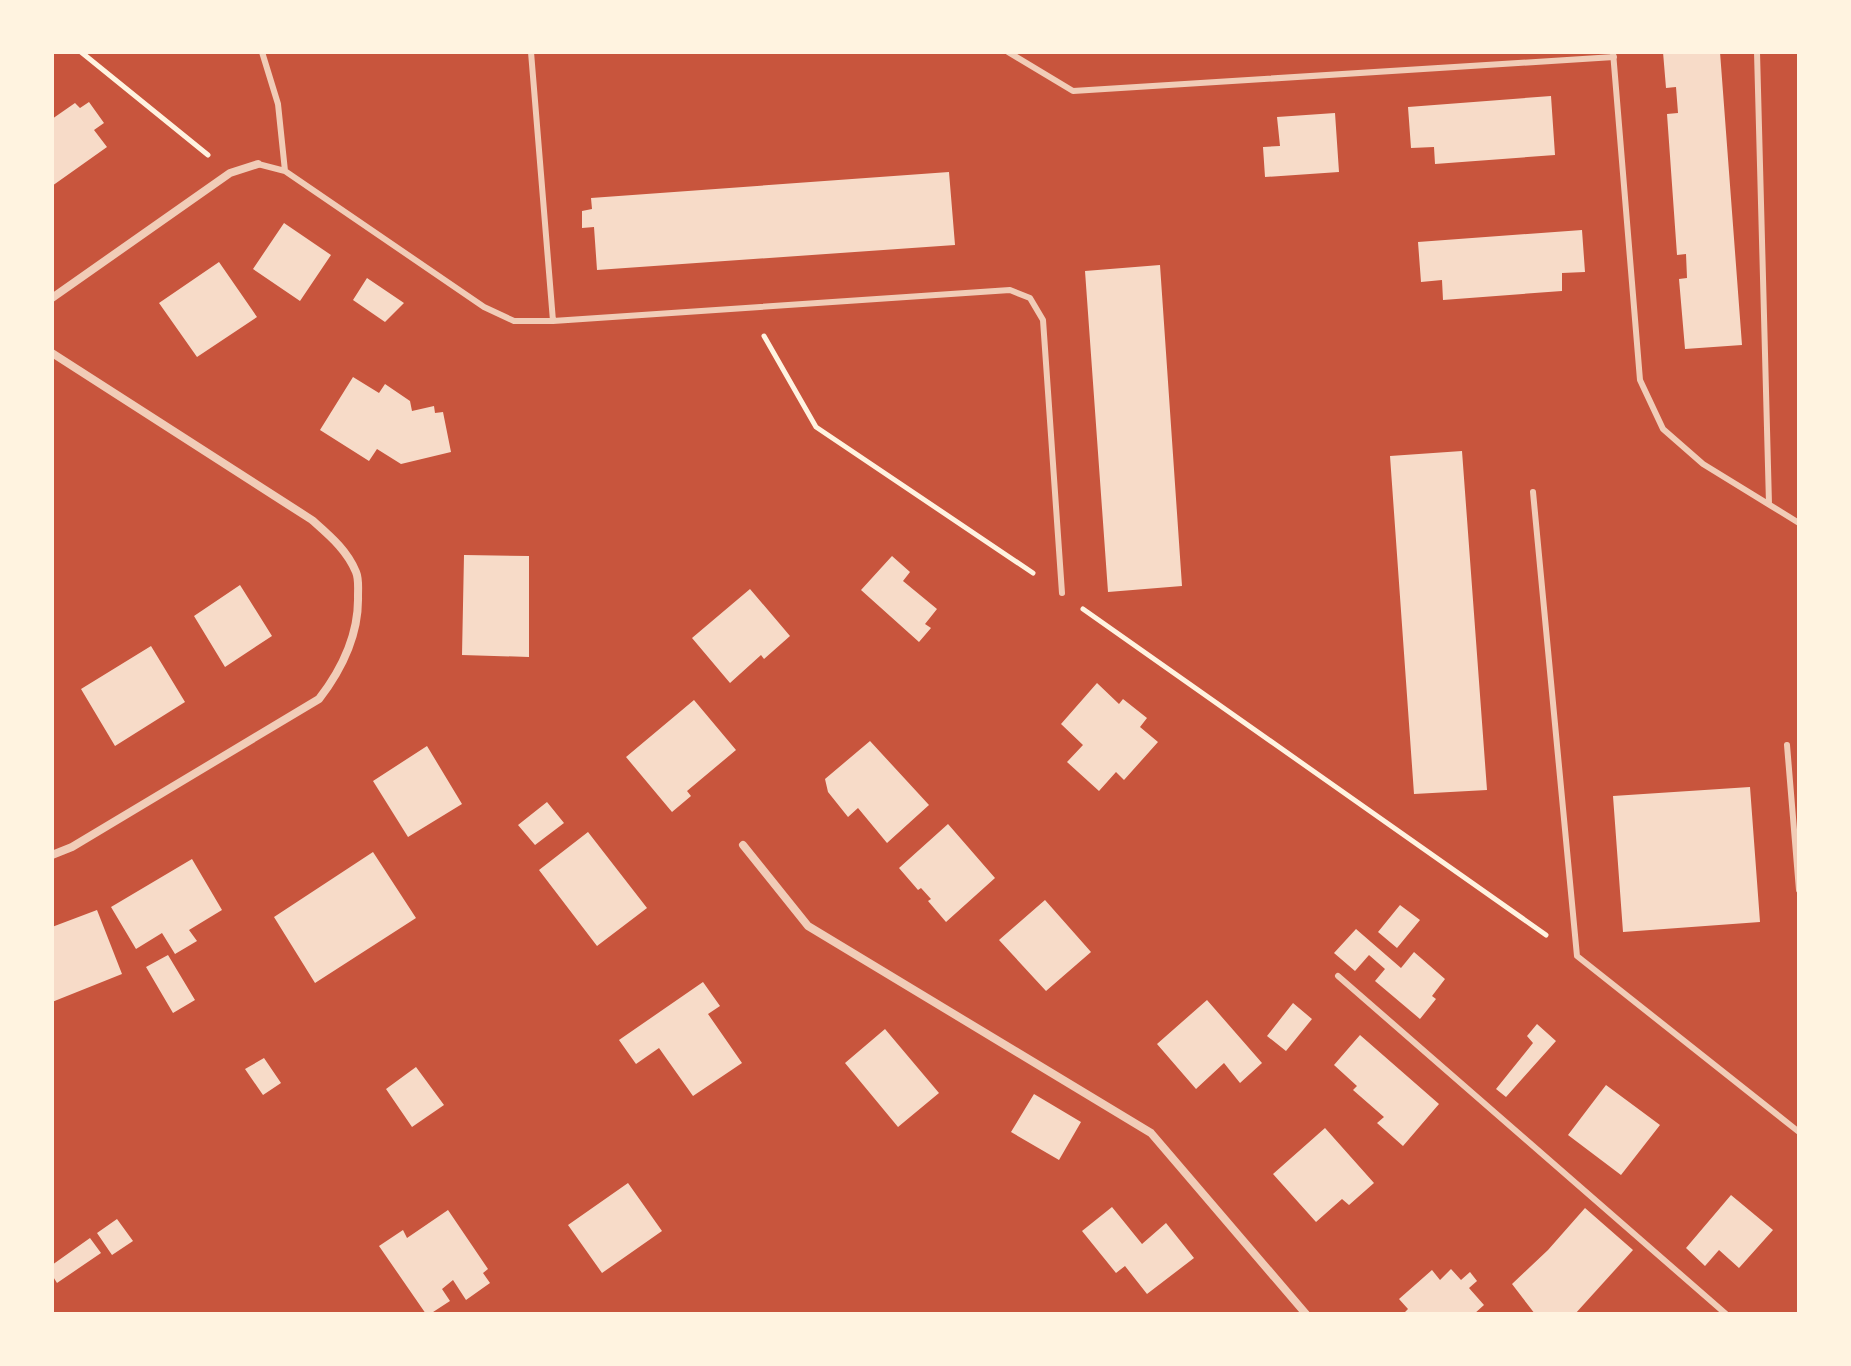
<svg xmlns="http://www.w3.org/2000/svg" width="1851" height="1366" viewBox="0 0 1851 1366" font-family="'Roboto Condensed',sans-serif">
<rect width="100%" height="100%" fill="#c8553d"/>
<path fill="#f7dbc8" d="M1663,52h57l22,293 -57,4 -6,-70 8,-1 -1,-24 -9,1 -10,-141 11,-1 -2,-26 -10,1z
M1551,96l4,59 -120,9 -1,-17 -23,1 -3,-41z
M89,102l15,21 -10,7 13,17 -55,39v-67l23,-16 5,5z
M1335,113l4,59 -74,5 -2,-30 17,-1 -3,-29z
M949,172l6,73 -358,25 -3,-43 -12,1v-17l10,-2 -1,-11z
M284,223l47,32 -31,46 -47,-32z
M1582,230l3,42 -23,1v18l-119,9 -1,-20 -21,2 -3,-40z
M219,262l38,55 -60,40 -38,-54z
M1160,265l22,321 -74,6 -23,-321z
M367,278l37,25 -19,19 -32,-22z
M353,377l26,16 6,-9 25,17 2,10 22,-5 1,7 8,-1 8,40 -50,12 -24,-15 -8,12 -49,-31z
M1462,451l25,339 -73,4 -24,-338z
M464,555l65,1v101l-67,-2z
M892,556l18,16 -7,9 34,28 -12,15 6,4 -12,14 -58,-52z
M240,585l32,51 -47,31 -31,-51z
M750,589l40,47 -26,23 -3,-4 -31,28 -38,-45z
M151,646l34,56 -70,44 -34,-57z
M1097,683l22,21 4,-5 24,19 -7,9 18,15 -34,38 -8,-8 -17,19 -32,-29 16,-17 -22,-21z
M694,700l42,50 -49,41 4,5 -19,16 -46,-55z
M870,741l59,64 -42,38 -29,-35 -10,9 -20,-25 -3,-13z
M427,746l35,58 -54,33 -35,-56z
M1750,787l10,135 -137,10 -10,-136z
M547,802l17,21 -29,22 -17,-20z
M948,824l47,54 -49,44 -18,-21 3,-2 -10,-11 -3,2 -19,-22z
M588,832l59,76 -50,38 -58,-76z
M373,852l43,66 -101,65 -41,-66z
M192,859l30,51 -33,20 8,11 -22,13 -13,-21 -26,16 -25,-42z
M1045,900l46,52 -45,39 -47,-51z
M1400,905l20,15 -23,28 -19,-16z
M97,910l25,64 -70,28v-75z
M1356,929l45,39 13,-16 31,27 -13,17 4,3 -16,20 -45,-38 10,-12 -16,-14 -14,16 -21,-18z
M168,955l27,45 -22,13 -27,-46z
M703,982l17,24 -12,8 34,49 -49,33 -34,-48 -23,16 -17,-24z
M1207,1000l55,63 -22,20 -16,-20 -28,26 -39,-45z
M1293,1003l19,16 -26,32 -19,-15z
M1537,1024l19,17 -50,56 -10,-8 37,-46 -6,-7z
M885,1029l54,64 -41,34 -53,-64z
M1360,1035l79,69 -36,42 -26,-23 7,-6 -31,-27 4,-4 -23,-21z
M264,1058l17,25 -18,12 -18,-26z
M416,1067l28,38 -32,22 -26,-38z
M1606,1085l54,40 -39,50 -53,-40z
M1034,1094l47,28 -22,38 -48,-28z
M1325,1128l49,55 -25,22 -7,-6 -26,23 -43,-48z
M628,1183l34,48 -60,42 -34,-48z
M1731,1195l42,35 -34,38 -20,-18 -14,16 -19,-18z
M1112,1207l30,37 24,-21 28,35 -47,36 -22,-28 -9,7 -34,-42z
M1585,1208l48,42 -58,64h-40l-23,-30 36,-34z
M448,1210l40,59 -5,4 7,10 -24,17 -13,-20 -11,9 8,12 -20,13h-4l-47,-68 24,-16 4,8z
M117,1219l16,22 -21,14 -15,-22z
M90,1238l11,15 -44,30 -5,-8v-10z
M1451,1269l10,11 9,-8 7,9 -8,7 15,17 -10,9h-71l5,-5 -9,-10 33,-29 8,10z"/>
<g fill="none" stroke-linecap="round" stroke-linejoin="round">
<path stroke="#fff3e0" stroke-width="5" d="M81,52l127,103
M764,336l52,91 217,146
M1083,609l463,326"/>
<path stroke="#f1ccb7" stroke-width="6" d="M262,52l16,52 7,67
M531,52l22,269
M1008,52l65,39 541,-34
M1613,52l27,328 23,49 40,35 96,59
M1757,52l12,452
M258,164l27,7 199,136 30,14h39l457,-31 20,8 13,22 19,273
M1533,492l44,464 222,176
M1787,745l12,145
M1338,976l388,338"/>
<path stroke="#f1ccb7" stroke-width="8" d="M52,298l178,-125 28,-9
M52,353l260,167c18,16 35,30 44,52 3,7 2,16 2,24 1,39 -16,73 -39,103l-247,148 -20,8
M743,845l65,81 343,207 155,181"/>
</g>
<rect width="1851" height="1366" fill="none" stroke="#fff3e0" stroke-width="108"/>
</svg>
